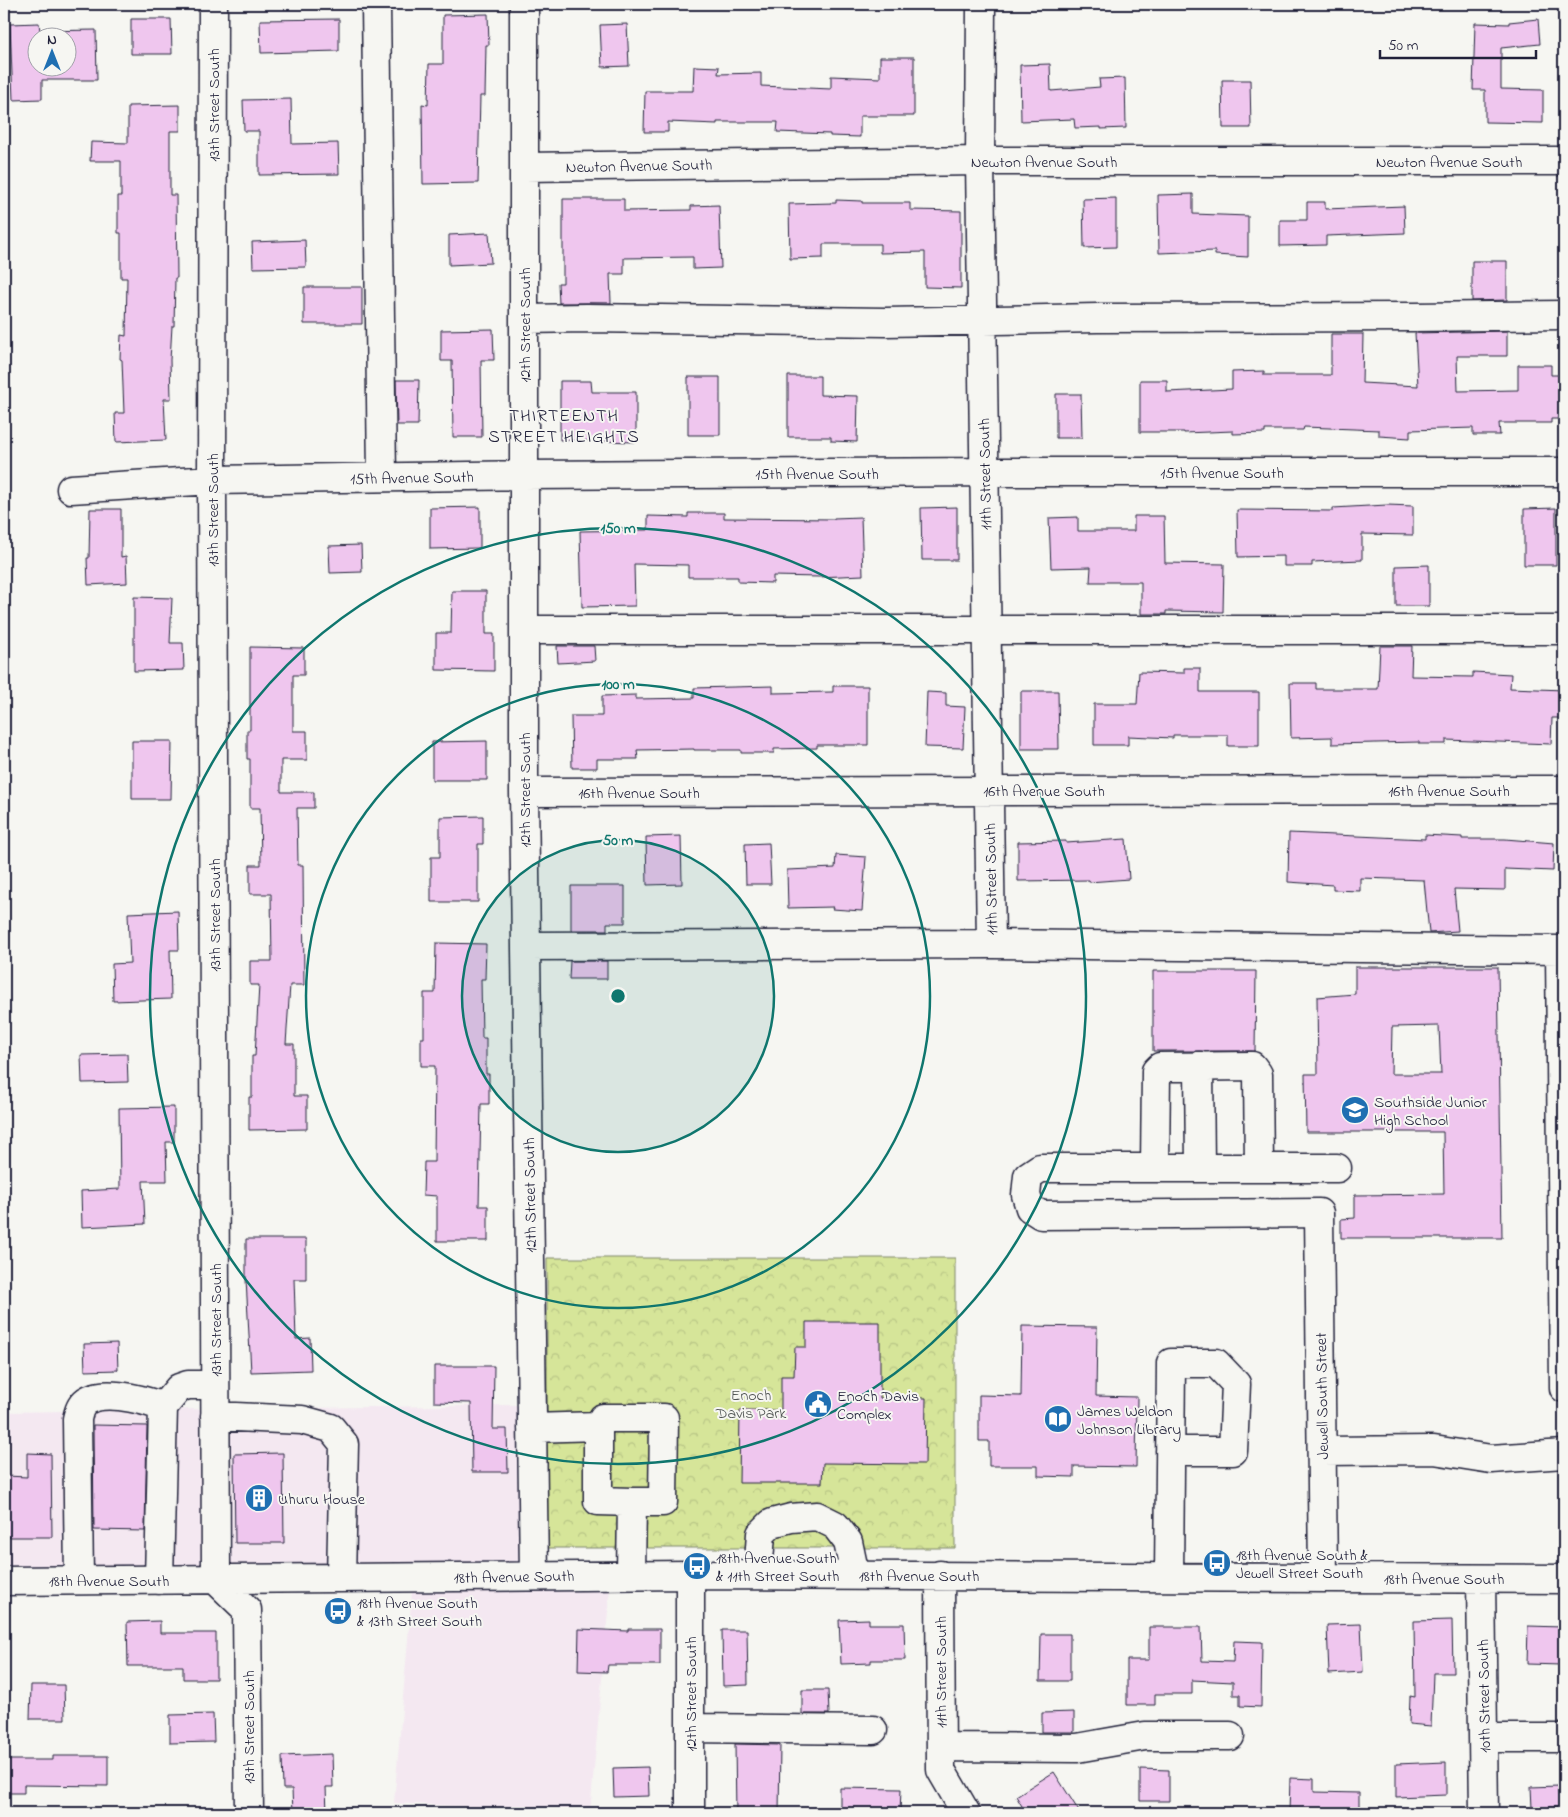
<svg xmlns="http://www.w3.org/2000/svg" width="1568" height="1817" viewBox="0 0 1568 1817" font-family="'Indie Flower',sans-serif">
<defs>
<pattern id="forest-crowns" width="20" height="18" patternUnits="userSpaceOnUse" patternTransform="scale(1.25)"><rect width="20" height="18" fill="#d6e599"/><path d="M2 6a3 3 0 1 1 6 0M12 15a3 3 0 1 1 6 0" fill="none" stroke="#b7c485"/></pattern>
</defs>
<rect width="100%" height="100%" fill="#f6f6f2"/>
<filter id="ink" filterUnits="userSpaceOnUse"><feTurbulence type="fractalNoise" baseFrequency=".02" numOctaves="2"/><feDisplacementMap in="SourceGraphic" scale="10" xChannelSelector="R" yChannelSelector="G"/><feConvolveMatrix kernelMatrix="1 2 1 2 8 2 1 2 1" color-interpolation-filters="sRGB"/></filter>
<g filter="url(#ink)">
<path fill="#f4e8f1" d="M517,1405l4,51 2,108 -296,4 -1,-159z
M204,1409l1,159 -201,1v-157z
M610,1589l-20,224 -196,-10 18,-211 -129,-1z"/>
<path fill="url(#forest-crowns)" stroke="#7c846a" d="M547,1258h408v290h-408z"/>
<path fill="#efc6ee" stroke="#22223b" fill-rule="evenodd" d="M488,14l1,31h-3l-1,51h-5l-2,87 -55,1 -1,-80 6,1 1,-41h14v-49z
M131,19h40l1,35h-41z
M339,19v32l-78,2 -1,-33z
M1538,19l2,25 -39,4v41l42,1v33l-58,-1v-32h-12l2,-67 34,1v-2z
M39,23l1,8 56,-1 1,50h-55v19l-29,1 -3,-76zM38,38h30v30h-30z
M627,24l2,42 -27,1 -2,-42z
M880,57h34v59h-54v21l-30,-1v-2l-53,-2 1,-10h-61v2l-49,-2v10h-24l1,-41h48l1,-25 25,1 -1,7 43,-1v13l70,3v-13l49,2z
M1050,64l1,27 49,-4 -1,-8 26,-1 1,50 -25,1v-2l-26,1 -1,-9 -53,2 -1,-56z
M1222,80h28l1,48h-28z
M291,99l1,45 46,-1 1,31 -80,1v-44h-15l-1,-31z
M180,105v26h-10v64h6l1,83h-2l-1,48h-2l-2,34 1,39h-7l2,41 -50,2 -1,-29h9l-2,-53 -2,-1 1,-24 5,1 1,-58h-6v-45h-3v-37h3v-35h-31l1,-19 37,1v-37z
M1193,194v20l55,2v41l-33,-2v-4l-56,2 -1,-58z
M1116,198v49l-32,1 -1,-49z
M563,199h61v12l67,-1v-4l28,-1 2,63 -28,1v-12l-69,1v16h-14l1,29h-52l-1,-20h5z
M836,200l26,1v2h48v7l51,1v77l-36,-1v-35l-45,1v-9h-57v14l-33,1 -1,-55 47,-1z
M1307,202h18v7l79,-3 1,27 -79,3v9l-46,1v-26h27z
M489,233l2,30 -42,2v-30z
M305,240l1,27 -53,1 -1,-26z
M1472,261h35v39l-35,1z
M304,287h58v37h-58z
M493,329l1,31h-13l1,77h-29l-1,-76h-11v-31z
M1507,331v25h-50l1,35 60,-1v-25h33v10h13v44h-13v4h-52l1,12h-27v-7l-63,2v8l-31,-2v-6l-75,-3 -1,3h-38v3l-32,1v-3l-49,2v-1h-44v-52h27v12l65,-3v-17l32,-1v4h67v-41h32l-1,49 56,3 -3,-53z
M788,376h32v19l38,1 -1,46 -26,-1v-4h-43z
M688,377h32v58h-32z
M396,380h23l-1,45h-21z
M560,381h31l1,11h44v50l-76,-2z
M1056,394h25l1,44h-26z
M1387,505l26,1v29l-51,-1v26l-50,2v4h-28v-10l-46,1 -1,-47 96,1v-3z
M480,507v41l-50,1v-41z
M957,507v53h-35l-1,-52z
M1556,508v57h-32v-56z
M90,509h31v48l5,-1 1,27 -39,2 -1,-27h2z
M688,513h36v5l110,1v-1l27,-1 2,58 -44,2 -46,-1v7l-35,-1v-5h-50v-12l-54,-1 1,42 -53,1 -2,-76 68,-1v-14l40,1z
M1134,516h30l1,47 59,1 -1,48 -57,-1v3h-25v-32h-51l1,-15 -40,1 -2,-50 29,-1v14h56z
M361,545l1,27 -32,1 -1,-27z
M1429,565v41h-33v-40z
M452,591h34v43h8v37l-58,-1v-37h15z
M134,597l38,1 -2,45h13l1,27 -50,1z
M557,646h37l1,15 -37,2z
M1380,646h32l-1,30 62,1v-5l38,2 -1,14 54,2v28h-12l-1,26 -105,-4v4h-27v-2l-87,2v-7l-41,1 -1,-55h26v6h62z
M250,647l54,1v27h-11v56h14v29h-26v32h33v16h-17l1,57h5l1,120h-14l-4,59h8v52h13v33l-58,1v-33h3v-41h3l4,-71h-9v-24h22l-1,-67h-21v-29h11l-1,-57h-10v-49h-3v-29h3z
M1184,668h16v24h59v54h-31v-11h-55v3l-45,-2v9h-34v-41h43l2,-32 45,1z
M773,686v7l60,-1v-6h35v59h-51v3l-43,1v4h-33v-3h-47v-1l-57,1 1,9h-41v9h-25l-1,-52h31v-20l34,-1v4l58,-1v-10z
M1021,691h37l1,58h-38z
M927,692l19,1v13l19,1 -2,41 -38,-1z
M132,741h40l-1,58h-39z
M487,741v39h-55v-38z
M483,816v28h-5v58h-47v-45h9v-40z
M1289,833l136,6v-4l37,2v2h43l49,4 -1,28 -48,-2v21l-51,-1 4,42 -29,2 -5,-53 -64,-2v13l-27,-1v-5l-45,-3z
M681,836l1,48 -35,1 -1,-48z
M1126,839l3,40 -40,3v-2l-71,1v-39l48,-1v2z
M769,843l2,41h-25l-1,-40z
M836,855l30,2 -4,54 -30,-2 1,-2 -45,1 -1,-38 48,-2z
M571,886h54v37h-18v7h-36z
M178,911l1,39h-9l1,49 -58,2 -1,-37 18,-1 -2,-50z
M436,943l50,1 -1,35h-4l1,59h4v36h3v30h-8l-2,102h9v35h-51v-45l-14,-1 1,-33h10l1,-96h-14v-28h3v-45h11z
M570,961h37v18h-38z
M1355,967h143l4,271h-161v-19l14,-1v-23l89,-1 -1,-62h-137l-1,-58h13l-1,-77 38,-3zM1439,1026l2,48h-50l1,-47z
M1153,971h103l-1,80h-102z
M127,1054l1,28 -46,1 -1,-28z
M174,1107v35h-8l1,39h-24l2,43 -63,3 -1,-36 39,-2 -1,-81z
M246,1239h60v40h-12l2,60 14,-1 1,32 -60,2 -5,-93z
M806,1322h74v76h46l-1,66 -102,-1 -1,20h-83l1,-73h41v-34h13l1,-29h11z
M1022,1326l75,1 -1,69 41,1 -1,70 -62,-1v11l-36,-1v-10h-49v-25h-10v-46l42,1z
M117,1343l1,27 -33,1 -1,-27z
M434,1366h60l-1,63h14l1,43h-36l-1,-69 -37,-1z
M93,1425l54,1 -2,105 -51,-1z
M27,1453l24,1 1,83h-46v-61l21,1z
M283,1453l1,90h-49l-1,-89z
M869,1619v5h35l1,36h-34v3l-30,1 -2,-44z
M1452,1620l1,53h-20l-2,53 -22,-2 1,-28 5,1 -1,-76z
M160,1621v12h56v46h-33v-13h-55l-1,-44z
M1361,1624l2,48 -34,2 -2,-49z
M1528,1626l34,1 -1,38 -34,-1z
M1149,1627h52l1,34 31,1 1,-21 28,1 -1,65 -21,-1v-11h-7v-13l-41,-2v14h-37v11h-28v-45h22z
M579,1629l49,2v-2h32v36h-52l-1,7 -29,-1z
M722,1630h25l1,55 -25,1z
M1041,1634h29v47h-30z
M31,1685h33l1,34h-35z
M802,1690h26l1,24h-27z
M1074,1712v20h-32v-19z
M213,1714l1,28 -44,1v-28z
M735,1744l45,1 -1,68h-43z
M332,1754l1,33h-7l1,26h-34l-1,-24h-9l-1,-33z
M53,1756h55v30l-84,-1v8h-20v-33h49z
M1446,1762v33l-50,2v-33z
M648,1767l1,29 -35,1 -1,-29z
M1140,1769l29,1v31h-29z
M1054,1772l26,41h-54l-10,-17z
M1290,1778l24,1v13l45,1v20h-70z
M1558,1786l1,21 -27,1 -1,-21z
M840,1788l61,1 -1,24h-60z"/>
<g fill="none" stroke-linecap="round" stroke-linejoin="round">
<defs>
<path id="minor" d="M213,4l-1,476 4,1100 31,30 2,203
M376,4l6,473
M524,4v788l10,784
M981,4l-1,157 11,783
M524,167l456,-6h584
M524,319l63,-1 299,4 211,-4 317,-1 150,-2
M71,489l141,-9 313,-5 459,-3h580
M524,630h1040
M524,792l1040,-2
M526,946l465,-2 569,6 4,438
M1199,1066l1,102
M1155,1168l1,-97 4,-4 92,-1 6,8 1,94
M215,1416l87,4 29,8 13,16 -3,134
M598,1426l5,-8h61l-1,84h-31
M532,1428l66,-2v75l34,1 -1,73
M1322,1451l112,-1 57,9 73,-5
M690,1575v238
M758,1575l3,-41 11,-11 19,-5 26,-2 18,9 13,17 7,33
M940,1575l1,195 25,43
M1169,1576l2,-213h45l20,21 -3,67h-63
M1323,1578l-4,-365 -278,2 -11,-7 -4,-13 2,-19 12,-8h297
M1481,1579l3,234
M79,1580l-2,-161c1,-4 2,-9 4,-12 12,-22 64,-7 82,0
M159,1580l4,-173 16,-19 9,-3h27
M4,1581l686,-6 874,4
M690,1728l183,2
M1483,1738h81
M941,1747l136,1 68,-12h85"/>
</defs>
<use href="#minor" stroke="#22223b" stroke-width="31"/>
<use href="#minor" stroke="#f6f6f2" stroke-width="28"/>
</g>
</g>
<circle cx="618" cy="996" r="156" fill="#0f766e" fill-opacity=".12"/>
<g fill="none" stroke="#0f766e" stroke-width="2.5">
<circle cx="618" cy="996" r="156"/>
<circle cx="618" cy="996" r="312"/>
<circle cx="618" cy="996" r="468"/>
</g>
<defs>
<symbol id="school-disc" viewBox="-11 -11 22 22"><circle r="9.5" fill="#1f6fb2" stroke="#f6f6f2"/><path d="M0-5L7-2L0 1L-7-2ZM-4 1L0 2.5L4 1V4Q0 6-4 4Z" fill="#fff"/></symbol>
<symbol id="civic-disc" viewBox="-11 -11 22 22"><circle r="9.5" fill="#1f6fb2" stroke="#f6f6f2"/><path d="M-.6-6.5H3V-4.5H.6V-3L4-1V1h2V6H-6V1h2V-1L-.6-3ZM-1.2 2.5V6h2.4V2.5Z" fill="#fff"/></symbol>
<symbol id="library-disc" viewBox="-11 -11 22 22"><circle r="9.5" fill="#1f6fb2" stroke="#f6f6f2"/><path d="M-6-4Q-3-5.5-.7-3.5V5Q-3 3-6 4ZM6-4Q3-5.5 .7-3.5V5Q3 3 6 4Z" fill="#fff"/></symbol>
<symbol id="building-disc" viewBox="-11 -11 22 22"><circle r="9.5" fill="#1f6fb2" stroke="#f6f6f2"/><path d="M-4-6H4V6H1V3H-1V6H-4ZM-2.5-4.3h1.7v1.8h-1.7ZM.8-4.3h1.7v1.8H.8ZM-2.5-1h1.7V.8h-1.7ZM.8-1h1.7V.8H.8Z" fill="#fff"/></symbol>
<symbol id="bus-disc" viewBox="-11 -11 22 22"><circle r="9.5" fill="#1f6fb2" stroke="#f6f6f2"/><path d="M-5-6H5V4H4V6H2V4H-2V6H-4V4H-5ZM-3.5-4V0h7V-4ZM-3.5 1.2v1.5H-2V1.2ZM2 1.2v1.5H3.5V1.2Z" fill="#fff"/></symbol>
</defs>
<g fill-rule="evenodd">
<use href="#school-disc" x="1339" y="1094" width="32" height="32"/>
<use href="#civic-disc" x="802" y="1388" width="32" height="32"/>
<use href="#library-disc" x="1042" y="1403" width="32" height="32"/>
<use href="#building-disc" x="243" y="1482" width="32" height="32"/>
<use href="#bus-disc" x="1201" y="1547" width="32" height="32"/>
<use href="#bus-disc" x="681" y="1550" width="32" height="32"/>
<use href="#bus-disc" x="322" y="1595" width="32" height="32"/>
</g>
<g text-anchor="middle" stroke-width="4" stroke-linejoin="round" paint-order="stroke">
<g font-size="16" fill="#22223b" stroke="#f6f6f2">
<text transform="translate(213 105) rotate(-90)" y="6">13th Street South</text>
<text x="1044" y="167">Newton Avenue South</text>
<text x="1449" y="167">Newton Avenue South</text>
<text transform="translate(639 165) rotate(-1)" y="6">Newton Avenue South</text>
<text transform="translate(524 325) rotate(-90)" y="6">12th Street South</text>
<text x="1222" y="478">15th Avenue South</text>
<text x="817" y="479">15th Avenue South</text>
<text transform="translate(984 474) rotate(-91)" y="6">11th Street South</text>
<text transform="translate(412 477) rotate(-1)" y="6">15th Avenue South</text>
<text transform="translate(212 510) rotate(-90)" y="6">13th Street South</text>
<text transform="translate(524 790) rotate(-90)" y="6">12th Street South</text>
<text x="1044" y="796">16th Avenue South</text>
<text x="1449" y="796">16th Avenue South</text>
<text x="639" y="798">16th Avenue South</text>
<text transform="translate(990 879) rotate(-91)" y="6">11th Street South</text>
<text transform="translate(214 915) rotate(-90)" y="6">13th Street South</text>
<text transform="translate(529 1195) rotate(-91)" y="6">12th Street South</text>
<text transform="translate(215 1320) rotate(-90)" y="6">13th Street South</text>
<text transform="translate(1321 1396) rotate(-91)" y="6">Jewell South Street</text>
<text x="919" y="1581">18th Avenue South</text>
<text transform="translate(514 1576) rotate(-1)" y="6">18th Avenue South</text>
<text x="1444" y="1584">18th Avenue South</text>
<text x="109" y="1586">18th Avenue South</text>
<text transform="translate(940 1672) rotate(-90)" y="6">11th Street South</text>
<text transform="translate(690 1694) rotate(-90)" y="6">12th Street South</text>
<text transform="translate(1483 1696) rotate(-91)" y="6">10th Street South</text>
<text transform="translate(248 1727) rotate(-90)" y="6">13th Street South</text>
</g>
<g font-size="16" fill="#22223b" stroke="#f6f6f2" text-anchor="start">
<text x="1374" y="1107">Southside Junior<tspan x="1374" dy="18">High School</tspan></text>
<text x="837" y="1401">Enoch Davis<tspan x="837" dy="18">Complex</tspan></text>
<text x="1077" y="1416">James Weldon<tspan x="1077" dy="18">Johnson Library</tspan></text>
<text x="278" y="1504">Uhuru House</text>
<text x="1236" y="1560">18th Avenue South &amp;<tspan x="1236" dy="18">Jewell Street South</tspan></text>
<text x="716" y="1563">18th Avenue South<tspan x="716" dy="18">&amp; 11th Street South</tspan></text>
<text x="357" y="1608">18th Avenue South<tspan x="357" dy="18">&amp; 13th Street South</tspan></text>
</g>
<g font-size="16" fill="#4f5352" stroke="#f6f6f2">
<text x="751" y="1400">Enoch<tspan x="751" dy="18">Davis Park</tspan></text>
</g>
<g font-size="18" letter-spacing="1" fill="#22223b" stroke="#f6f6f2">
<text x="564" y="421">THIRTEENTH<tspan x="564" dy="21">STREET HEIGHTS</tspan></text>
</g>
</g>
<circle cx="618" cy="996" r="8" fill="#0f766e" stroke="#f6f6f2" stroke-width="2.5"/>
<g font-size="15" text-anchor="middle" font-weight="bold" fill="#0f766e" stroke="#f6f6f2" stroke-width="4" stroke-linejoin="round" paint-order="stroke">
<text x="618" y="533">150 m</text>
<text x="618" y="689">100 m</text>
<text x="618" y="845">50 m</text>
</g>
<rect width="1568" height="1817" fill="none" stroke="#f6f6f2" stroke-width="20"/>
<rect x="10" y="10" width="1548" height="1797" fill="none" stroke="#22223b" stroke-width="2" filter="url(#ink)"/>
<g transform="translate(52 52)"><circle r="24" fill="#f6f6f2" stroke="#a1a1a9"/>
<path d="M0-4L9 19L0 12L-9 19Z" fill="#1f6fb2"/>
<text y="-8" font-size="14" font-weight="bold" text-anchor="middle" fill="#22223b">N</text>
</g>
<path d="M1380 50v8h156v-8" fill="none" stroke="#22223b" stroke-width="2.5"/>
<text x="1388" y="50" font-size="15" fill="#22223b" stroke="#f6f6f2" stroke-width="4" paint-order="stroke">50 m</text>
</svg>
